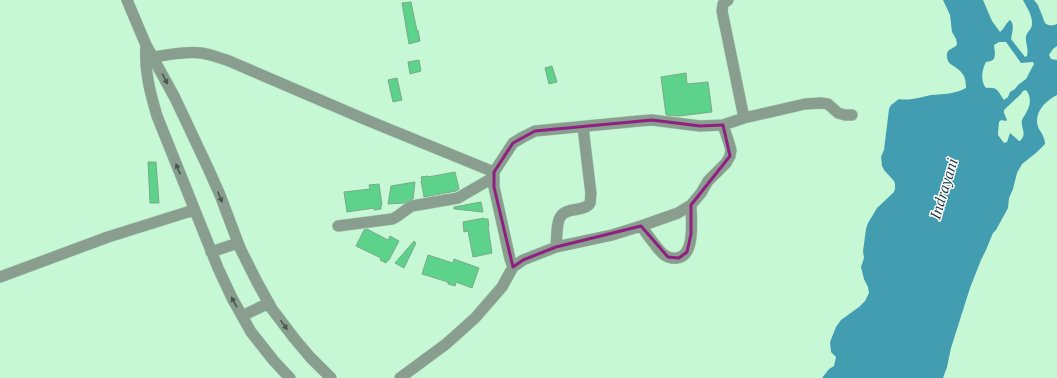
<svg xmlns="http://www.w3.org/2000/svg" width="1057" height="378" viewBox="0 0 1057 378" font-family="'PT Serif',serif">
<rect width="100%" height="100%" fill="#c7f8d6"/>
<path fill="#439db0" fill-rule="evenodd" d="M943,0h40l9,21 8,11c4,-3 6,-9 10,-12 5,4 2,13 1,19l14,18 2,-1c2,-7 -2,-13 -1,-20 1,-3 3,-5 5,-8 4,-9 -4,-20 -8,-28h11l4,5 7,18c3,3 8,3 12,1v22l-4,3 -4,6 2,4 6,1v35c-12,6 -25,19 -18,34 3,5 6,9 6,15l-9,9 -14,11 -5,9 -4,16 -4,9 -1,10 -12,22 -3,3 -7,17 -5,10 -11,28 -19,60 -4,19 -4,11h-121l7,-9 5,-3 2,-9 -5,-5 -1,-10 6,-15 5,-7 18,-13 6,-6 4,-8 -1,-6 -4,-8 -3,-12 3,-9 -1,-7 3,-22 2,-6 9,-15 17,-16 1,-3v-5l-1,-3 -10,-11 -2,-4 -1,-9 3,-7 5,-41 2,-4 8,-6c12,2 21,-2 32,-4 13,-1 24,-1 35,-7 0,-7 -1,-13 -7,-18 -6,-6 -13,-5 -12,-17l2,-3 7,-4 1,-2 -1,-5 -4,-7 -2,-17zM999,42h7l15,21 12,-1 1,2 -8,15 -8,6 -3,4 -5,3 -2,5 -4,3c-7,-9 -5,-13 -18,-12 -6,-7 -4,-19 0,-26l5,-1 3,-2 1,-5 -1,-9zM1026,90c5,6 5,14 1,21 -1,3 -4,6 -5,9 -2,8 6,13 -2,21h-1l-9,-8 -3,9 -3,1 -6,-8v-1l1,-12 2,-2 5,1 1,-1 -3,-7v-3l17,-16 2,-3z"/>
<path fill="#5cd28a" stroke="#7ba989" d="M411,2l6,29 1,-1 2,11 -11,3 -7,-41z
M419,60l2,11 -11,3 -2,-12z
M552,66l5,16 -8,2 -4,-16z
M686,73l1,11 21,-2 4,30 -33,4 -13,-1 -5,-38z
M397,78l5,22 -9,2 -5,-22z
M148,162h8l3,41h-9z
M455,172l4,17 -3,2 -32,6 -3,-16h1l-1,-4 7,-1v1z
M415,182l-2,17 -9,4 -16,1 3,-18z
M379,184l3,21h-1v4l-7,1v-2l-27,4 -3,-20 26,-3 -1,-4z
M481,202l2,10 -29,-3v-2z
M484,218v1h4l1,7h-1l4,27 -19,4 -5,-26 -4,1 -1,-10z
M367,229l21,11 2,-4 9,5 -10,19h-1l-2,3 -6,-3 1,-2 -25,-12 8,-16z
M414,241l2,2 -12,25 -9,-5z
M428,255l25,8 1,-4 25,9 -7,20 -16,-6 -1,4 -7,-2v-2l-26,-8z"/>
<g fill="none" stroke-linecap="round" stroke-linejoin="round">
<defs>
<path id="minor" d="M127,0l19,45 29,53 33,70 12,27 20,53 17,34 15,27 22,29 16,19 21,21
M728,0l-5,4 -1,7 22,107
M146,45c-2,25 4,47 11,71l61,152 14,30 19,34 23,29 16,17
M153,57c15,-2 32,-6 48,-4 9,1 19,5 28,8l140,60 125,51
M338,226l54,-7c8,-3 12,-9 20,-13l46,-8 31,-18 4,-2
M641,226c7,9 14,20 22,28 4,3 8,5 14,4 19,-2 14,-40 14,-53
M556,247c1,-8 0,-25 5,-31 6,-9 24,-4 29,-13 1,-2 0,-6 1,-9l-8,-67
M211,252l27,-9
M513,267l-3,-8 -16,-72v-15l19,-29 10,-6 12,-6 104,-10 13,-1 48,6 23,-1 21,-7 61,-14 16,-1 7,1 10,9 7,2h7
M0,277l108,-40 86,-27
M242,316l27,-13
M400,378l46,-34 29,-26 27,-31 11,-20 10,-7 33,-13 56,-12 29,-9 37,-13 13,-8 10,-12 7,-12 18,-18 4,-7 1,-6 -2,-7 -6,-18"/>
</defs>
<use href="#minor" stroke="#a8d3b5" stroke-width="12"/>
<use href="#minor" stroke="#8a9e8f" stroke-width="11"/>
</g>
<defs><path id="oneway-solid" d="M-6-.8H1V-3.2L6.5 0L1 3.2V.8H-6Z"/></defs>
<g fill="#46584c">
<use href="#oneway-solid" transform="translate(165 79) rotate(62)"/>
<use href="#oneway-solid" transform="translate(178 169) rotate(-112)"/>
<use href="#oneway-solid" transform="translate(220 197) rotate(68)"/>
<use href="#oneway-solid" transform="translate(234 302) rotate(-119)"/>
<use href="#oneway-solid" transform="translate(284 325) rotate(54)"/>
</g>
<path fill="none" stroke="#8f1f80" stroke-width="3" stroke-linejoin="round" d="M652,120l48,6 23,-1 7,31 -39,49v29l-4,18 -8,6 -11,-1 -27,-31 -85,21 -33,13 -10,7 -19,-80v-15l19,-29 22,-12z"/>
<g text-anchor="middle" stroke-width="3" stroke-linejoin="round" paint-order="stroke">
<g font-size="15" font-style="italic" fill="#233f46" stroke="#fff">
<text transform="translate(944 189) rotate(-73)" y="5">Indrayani</text>
</g>
</g>
</svg>
